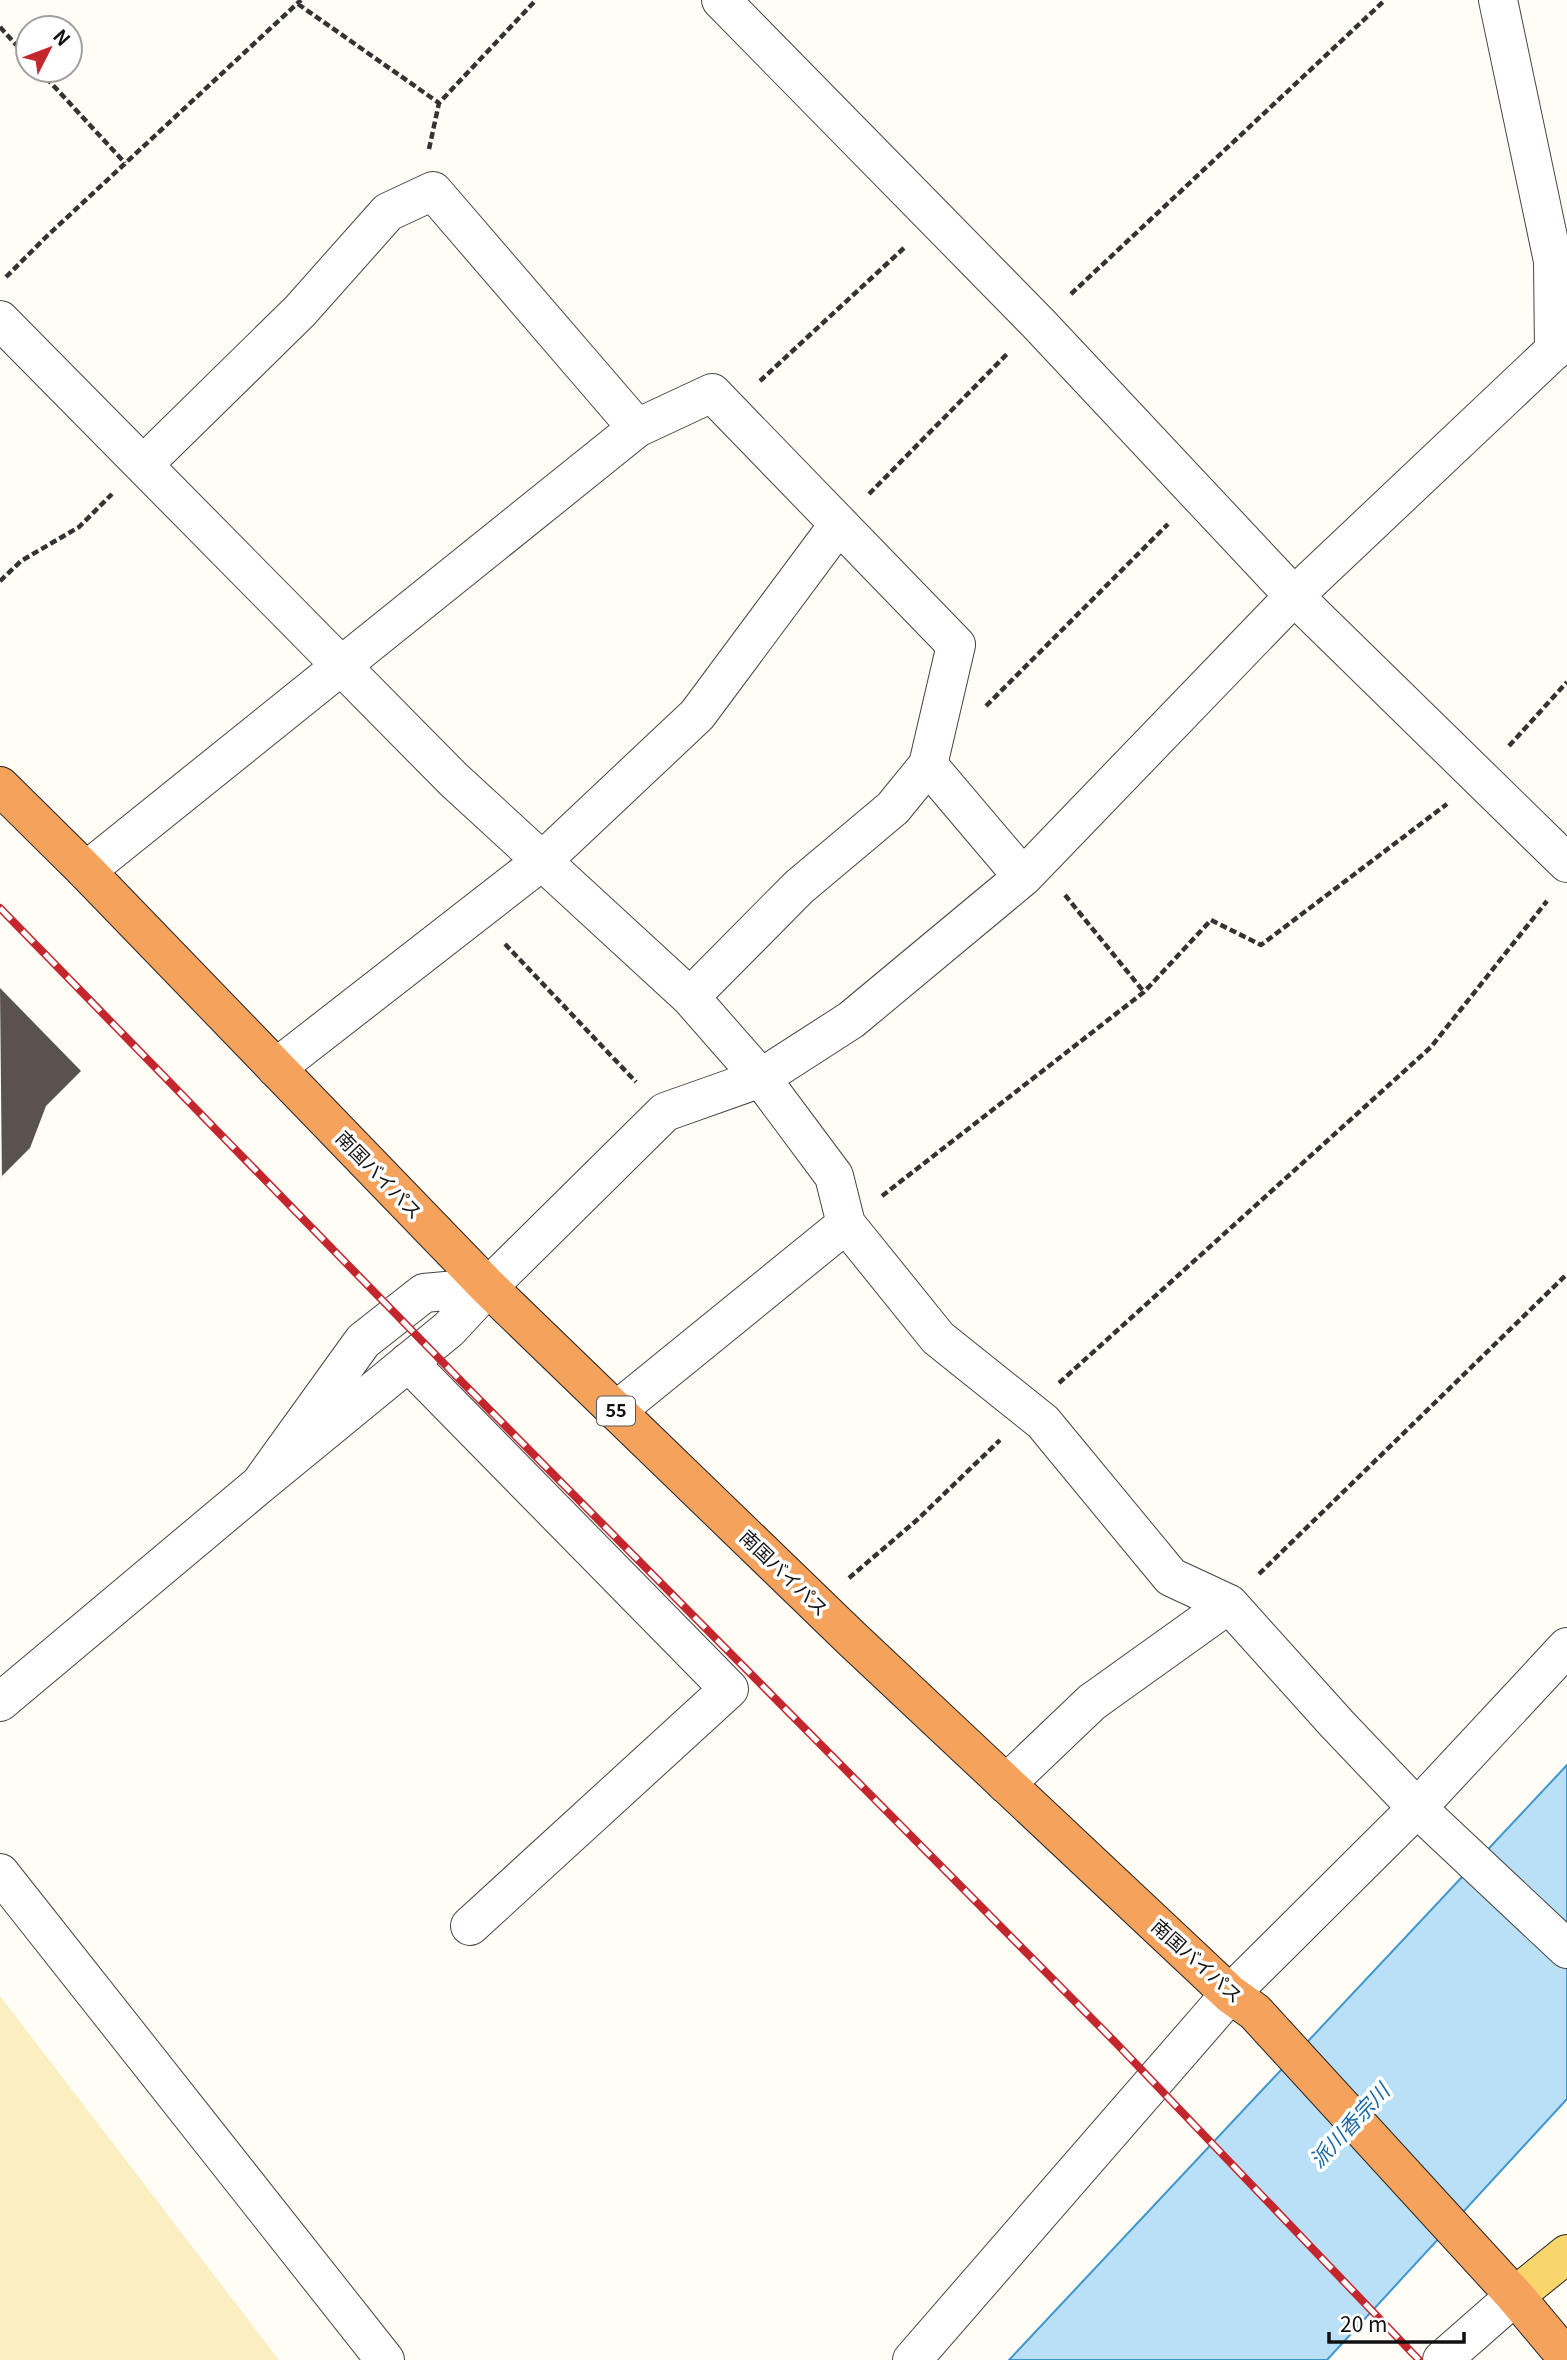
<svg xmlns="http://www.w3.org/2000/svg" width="1567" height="2360" viewBox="0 0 1567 2360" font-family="Georgia,'Noto Sans JP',serif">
<rect width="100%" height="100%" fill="#fffdf5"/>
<path fill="#fbeec1" d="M0,1996l279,364h-279z"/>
<path fill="#b9e0f7" stroke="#3f96cf" stroke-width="2" d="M1567,1765v334l-240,261h-318z"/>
<path fill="#5a524d" d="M0,988l81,83 -35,35 -16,42 -28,28v6z"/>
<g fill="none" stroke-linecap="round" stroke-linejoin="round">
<defs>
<path id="minor" d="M721,0l317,323 256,273 273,267
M1498,0l55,261 1,90
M0,320l453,459 237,218 71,81 73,98 12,48
M144,464l156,-153 88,-99 45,-21 204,237
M86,871l551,-443 75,-35 244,252 -28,120 95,112
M690,997l109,-110 94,-79 35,-43
M276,1068l266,-207 155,-146 142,-191
M488,1287l-64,6 -61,48 -103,143 189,-155 39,-42 177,-175 96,-34 90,-58 172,-143 271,-281 273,-258
M408,1362l321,327 -259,237
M616,1411l230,-187 92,114 105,84 128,155 58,27 108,120 80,84 150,141
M0,1702l260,-218
M1006,1784l86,-82 137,-98
M0,1873l385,487
M912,2360l318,-366 187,-186 150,-161
M1442,2360l73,-64"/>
<path id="major" d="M1515,2296l52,-42"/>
<path id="highway" d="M0,786l86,85 402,416 363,351 379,356 25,18 260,284 52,62"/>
</defs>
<use href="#minor" stroke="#444" stroke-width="40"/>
<use href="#major" stroke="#222" stroke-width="40"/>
<use href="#highway" stroke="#222" stroke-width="40"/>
<path stroke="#333" stroke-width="4.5" stroke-dasharray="7 3.5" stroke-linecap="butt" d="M298,4l141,99
M0,27l28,31
M39,70l86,93
M429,149l10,-46 97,-103
M6,277l41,-41 254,-236
M1071,294l314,-294
M760,381l145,-134
M869,494l139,-141
M0,581l21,-20 58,-34 33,-33
M986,706l182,-182
M1509,746l58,-64
M1065,895l79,97
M505,944l131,138
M882,1196l262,-204 67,-72 50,25 186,-141
M1059,1383l372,-336 116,-146
M1259,1574l308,-300
M849,1578l68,-58 83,-80"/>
<use href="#minor" stroke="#fff" stroke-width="38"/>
<use href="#major" stroke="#f9d66b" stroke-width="38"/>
<use href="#highway" stroke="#f5a25d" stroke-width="38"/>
<defs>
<path id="rail" d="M0,908l462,474 653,660 304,318"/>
</defs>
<use href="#rail" stroke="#c4262e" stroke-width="8"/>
<use href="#rail" stroke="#fff" stroke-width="5" stroke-dasharray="16" stroke-linecap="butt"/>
</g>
<g text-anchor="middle" stroke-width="7" stroke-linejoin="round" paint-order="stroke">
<rect fill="#fff" stroke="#585858" stroke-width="2" x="597" y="1396.5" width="38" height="29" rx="5"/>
<g font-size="18" font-weight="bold" fill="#111">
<text x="616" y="1417">55</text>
</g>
<g font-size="19" fill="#111" stroke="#fff">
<text transform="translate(379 1175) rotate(46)" y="7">南国バイパス</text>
<text transform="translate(784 1573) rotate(44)" y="7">南国バイパス</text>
<text transform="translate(1197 1961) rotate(42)" y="7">南国バイパス</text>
</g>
<g font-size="21" font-style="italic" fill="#1768a6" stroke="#fff">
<text transform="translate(1350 2126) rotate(-47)" y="7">派川香宗川</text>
</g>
</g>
<g transform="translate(49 49) rotate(48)"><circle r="33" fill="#ffffff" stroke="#a0a0a0" stroke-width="2"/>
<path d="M0-5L12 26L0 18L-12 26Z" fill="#c4262e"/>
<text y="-10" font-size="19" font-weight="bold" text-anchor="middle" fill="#111111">N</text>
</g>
<path d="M1329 2332v10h135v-10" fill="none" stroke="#111111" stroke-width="3.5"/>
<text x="1340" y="2332" font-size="21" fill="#111111" stroke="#ffffff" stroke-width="5" paint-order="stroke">20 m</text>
</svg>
